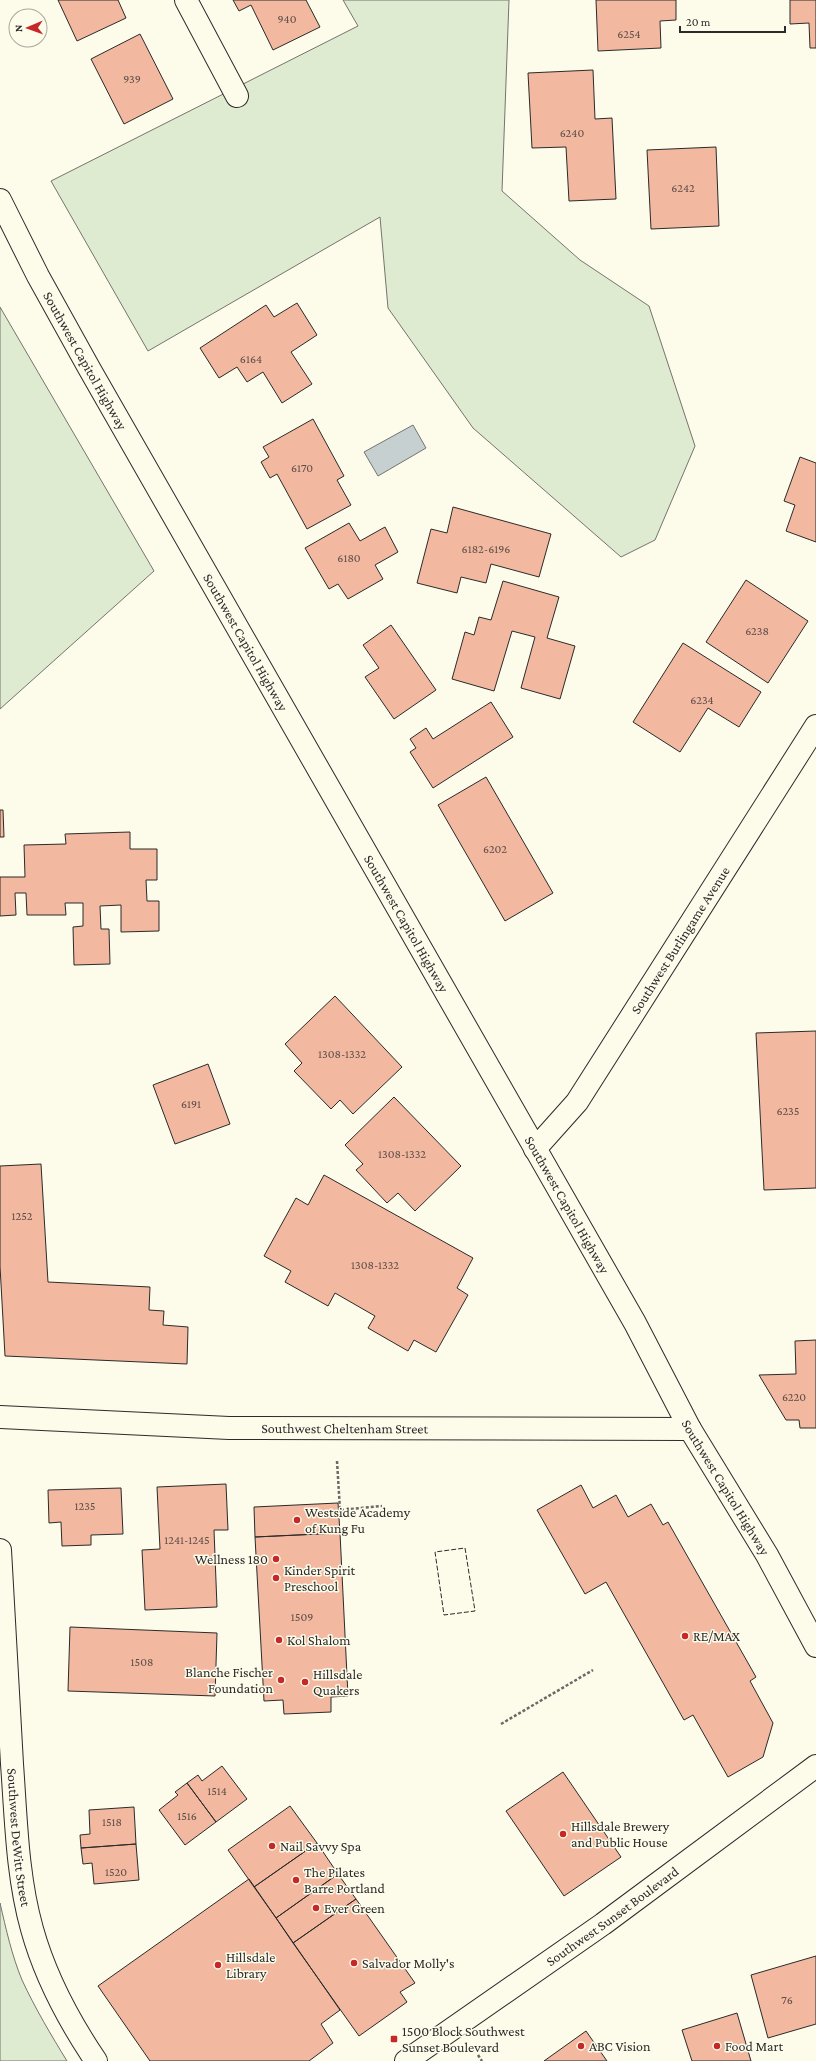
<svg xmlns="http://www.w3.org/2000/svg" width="816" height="2061" viewBox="0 0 816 2061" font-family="'Crimson Pro',serif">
<rect width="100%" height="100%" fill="#fdfbea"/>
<path fill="#deebd1" stroke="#74746e" d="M343,0h166l-7,191 78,69 69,46 46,140 -40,94 -34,17 -148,-129 -85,-120 -8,-91 -232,134 -97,-170 307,-155z
M0,307l154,264 -154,138z
M0,1903c6,26 12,53 22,77 13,28 29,55 45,81h-67z"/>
<path fill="#c7d0d0" stroke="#74746e" d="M413,425l13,23 -48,28 -14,-24z"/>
<path fill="#f2b8a0" stroke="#2b2b2b" d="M58,0h60l8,18 -49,23z
M233,0h73l14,27 -47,23 -22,-45 -12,6z
M596,0h80v20l-16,1 1,27 -63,3z
M790,0h26v48h-6l-1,-25 -19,1z
M140,34l33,65 -49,25 -33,-65z
M593,70l2,49 17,-1 4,81 -47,2 -3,-54 -34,1 -4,-75z
M716,147l3,79 -68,3 -4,-79z
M297,303l20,32 -26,17 21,32 -30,19 -19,-31 -16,10 -10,-15 -18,11 -19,-30 66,-43 8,12z
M313,419l31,57 -7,4 14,25 -44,24 -30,-55 -7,4 -9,-16 8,-5 -6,-10z
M800,457l16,6v79l-30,-11 9,-26 -11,-4z
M453,507l98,27 -12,43 -48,-13 -5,19 -25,-6 -4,16 -40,-10 14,-54 16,4z
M349,523l11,18 25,-14 13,25 -23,13 8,14 -35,20 -10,-15 -9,5 -24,-41z
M746,580l62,41 -40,62 -62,-41z
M503,581l56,16 -12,41 28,8 -15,53 -39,-11 14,-51 -23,-6 -18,60 -42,-12 13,-47 9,3 5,-18 12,3z
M391,625l45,65 -42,29 -29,-42 14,-9 -16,-23z
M683,643l78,49 -22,35 -31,-19 -28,44 -47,-30z
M491,702l22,35 -80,51 -23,-36 6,-4 -6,-9 16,-11 7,11z
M486,777l67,116 -48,28 -67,-116z
M0,810h3l1,27h-4z
M130,832v17h27v31h-11l1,21h12v30l-38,1v-27l-21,1 1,23h8l1,35 -36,1 -1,-38 10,-1v-23h-18l1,12h-39l-1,-22h-11l1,22 -16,1v-39h25l-1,-32 42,-1 -1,-10z
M335,996l67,71 -49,47 -13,-14 -9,9 -37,-38 8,-8 -17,-19z
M816,1031v157l-52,2 -8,-157z
M208,1064l22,60 -55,20 -22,-59z
M394,1097l67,69 -46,45 -17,-18 -11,10 -31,-33 7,-6 -18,-19z
M41,1164l7,118 102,5 -1,23 15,1 -1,14 25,2 -1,37 -182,-8 -5,-90v-100z
M324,1175l149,83 -16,30 11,7 -32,57 -22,-12 -6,11 -40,-23 7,-12 -40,-23 -7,13 -43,-24 6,-11 -27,-15 32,-58 12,7z
M816,1340v88h-16l-1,-8h-13l-27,-45 37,-1 -1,-33z
M226,1484l2,46h-14l3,77 -72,3 -3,-60 18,-1 -3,-62z
M581,1485l12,23 23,-13 12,22 23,-13 12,21 5,-3 88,155 -6,4 23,42 -10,34 -35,20 -35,-62 -9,5 -78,-138 -21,12 -48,-84z
M121,1488l2,46 -32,1v10l-29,1 -1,-24 -12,1 -1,-33z
M338,1503l2,30 -85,4 -1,-30z
M340,1533l8,163 -17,1v15l-47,2 -1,-14 -19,1 -9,-164z
M70,1627l147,6 -2,63 -147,-5z
M222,1766l25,33 -31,23 -29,-39 11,-8 4,6z
M563,1772l58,85 -57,39 -58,-85z
M187,1783l29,39 -31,23 -26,-35 19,-15 -3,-3z
M290,1806l27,37 -63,44 -26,-37z
M134,1807l2,37 -55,4 -1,-13 10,-1 -1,-24z
M317,1843l21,31 -62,44 -22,-31z
M136,1844l3,36 -45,4 -2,-21 -9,1 -2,-16z
M338,1874l18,25 -63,44 -17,-25z
M249,1879l91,131 -19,14 12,19 -24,18h-159l-52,-75z
M356,1899l59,84 -15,9 7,10 -48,34 -66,-93z
M816,1956v68l-48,14 -17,-63z
M737,2013l14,48h-59l-10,-31z
M586,2031l21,30h-63z"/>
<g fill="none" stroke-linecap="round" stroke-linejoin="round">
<defs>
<g id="minor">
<path d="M186,0l51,96"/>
<path id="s1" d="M535,1149l42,-47 239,-376"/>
<path id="s2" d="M0,1417l229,11 461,1"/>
<path id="s3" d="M0,1550c4,71 8,142 12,214 4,54 5,112 20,165 13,47 37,92 64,132"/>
<path id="s4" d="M406,2061l197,-137 213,-158"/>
</g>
<g id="major">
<path id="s5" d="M0,200l38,76 51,92 546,955 55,106 77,126 49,91"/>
</g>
</defs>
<use href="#minor" stroke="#2b2b2b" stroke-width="24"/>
<use href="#major" stroke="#2b2b2b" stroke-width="24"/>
<path stroke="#6a6964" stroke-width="2.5" stroke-dasharray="3 2" stroke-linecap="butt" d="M337,1461l3,49 42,-4
M501,1724l92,-54
M478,2055l4,6"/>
<use href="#minor" stroke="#fdfbea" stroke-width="22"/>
<use href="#major" stroke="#fdfbea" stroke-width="22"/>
<path stroke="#2b2b2b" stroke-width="1" stroke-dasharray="5 2" stroke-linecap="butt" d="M465,1548l10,63 -31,4 -9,-63z"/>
</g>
<g fill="#c62828" stroke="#fdfbea" stroke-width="1.5">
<circle cx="297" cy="1520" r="4"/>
<circle cx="276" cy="1559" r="4"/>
<circle cx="276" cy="1578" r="4"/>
<circle cx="685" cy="1636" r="4"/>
<circle cx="279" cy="1640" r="4"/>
<circle cx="281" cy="1680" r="4"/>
<circle cx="305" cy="1682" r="4"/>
<circle cx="563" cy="1834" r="4"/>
<circle cx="272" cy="1846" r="4"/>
<circle cx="296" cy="1880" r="4"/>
<circle cx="316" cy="1908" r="4"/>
<circle cx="354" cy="1963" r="4"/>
<circle cx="218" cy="1965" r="4"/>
<rect x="390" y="2035" width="8" height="8" rx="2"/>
<circle cx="581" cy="2046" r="4"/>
<circle cx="717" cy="2046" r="4"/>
</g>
<g text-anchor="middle" stroke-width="3" stroke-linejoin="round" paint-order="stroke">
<g font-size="12" fill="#5d4e48">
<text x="287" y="23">940</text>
<text x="629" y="38">6254</text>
<text x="132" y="83">939</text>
<text x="572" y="137">6240</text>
<text x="683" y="192">6242</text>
<text x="251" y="363">6164</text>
<text x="302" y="472">6170</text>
<text x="486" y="553">6182-6196</text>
<text x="349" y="562">6180</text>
<text x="757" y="635">6238</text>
<text x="702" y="704">6234</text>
<text x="495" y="853">6202</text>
<text x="342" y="1058">1308-1332</text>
<text x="191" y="1108">6191</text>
<text x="788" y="1115">6235</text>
<text x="402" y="1158">1308-1332</text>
<text x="22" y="1220">1252</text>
<text x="375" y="1269">1308-1332</text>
<text x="794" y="1401">6220</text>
<text x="85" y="1510">1235</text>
<text x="187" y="1544">1241-1245</text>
<text x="302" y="1621">1509</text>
<text x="142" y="1666">1508</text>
<text x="217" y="1795">1514</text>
<text x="187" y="1820">1516</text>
<text x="112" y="1826">1518</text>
<text x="116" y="1876">1520</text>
<text x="787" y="2004">76</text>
</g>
<g font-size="14" fill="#2b2b2b" stroke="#fdfbea">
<text dy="5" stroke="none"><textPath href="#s5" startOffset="182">Southwest Capitol Highway</textPath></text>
<text dy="5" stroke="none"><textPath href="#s5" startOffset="506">Southwest Capitol Highway</textPath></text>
<text dy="5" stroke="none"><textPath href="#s5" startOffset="830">Southwest Capitol Highway</textPath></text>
<text dy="5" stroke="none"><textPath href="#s1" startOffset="255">Southwest Burlingame Avenue</textPath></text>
<text dy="5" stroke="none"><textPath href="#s5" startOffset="1154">Southwest Capitol Highway</textPath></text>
<text dy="5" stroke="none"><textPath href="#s2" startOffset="345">Southwest Cheltenham Street</textPath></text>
<text dy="5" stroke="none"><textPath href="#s5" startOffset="1478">Southwest Capitol Highway</textPath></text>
<text dy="5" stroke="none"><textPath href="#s3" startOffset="288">Southwest DeWitt Street</textPath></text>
<text dy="5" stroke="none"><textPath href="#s4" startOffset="252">Southwest Sunset Boulevard</textPath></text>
</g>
<g font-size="14" fill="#2b2b2b" stroke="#fdfbea" text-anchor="start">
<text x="305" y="1517">Westside Academy<tspan x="305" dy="16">of Kung Fu</tspan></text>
<text x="268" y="1564" text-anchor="end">Wellness 180</text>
<text x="284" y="1575">Kinder Spirit<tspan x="284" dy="16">Preschool</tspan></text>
<text x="693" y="1641">RE/MAX</text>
<text x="287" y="1645">Kol Shalom</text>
<text x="273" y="1677" text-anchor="end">Blanche Fischer<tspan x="273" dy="16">Foundation</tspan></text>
<text x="313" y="1679">Hillsdale<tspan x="313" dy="16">Quakers</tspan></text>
<text x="571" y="1831">Hillsdale Brewery<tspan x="571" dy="16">and Public House</tspan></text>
<text x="280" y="1851">Nail Savvy Spa</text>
<text x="304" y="1877">The Pilates<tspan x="304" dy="16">Barre Portland</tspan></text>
<text x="324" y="1913">Ever Green</text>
<text x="226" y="1962">Hillsdale<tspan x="226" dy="16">Library</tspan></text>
<text x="362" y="1968">Salvador Molly's</text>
<text x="402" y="2036">1500 Block Southwest<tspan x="402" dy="16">Sunset Boulevard</tspan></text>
<text x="589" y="2051">ABC Vision</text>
<text x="725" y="2051">Food Mart</text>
</g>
</g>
<g transform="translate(28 28) rotate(268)"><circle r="19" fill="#fdfbea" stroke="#a9a89e"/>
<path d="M0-3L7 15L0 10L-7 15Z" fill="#c62828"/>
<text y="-6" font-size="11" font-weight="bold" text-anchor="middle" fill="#2b2b2b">N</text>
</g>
<path d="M680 26v6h105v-6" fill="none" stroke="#2b2b2b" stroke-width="2"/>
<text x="686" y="26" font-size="12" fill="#2b2b2b" stroke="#fdfbea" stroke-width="3" paint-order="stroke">20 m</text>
</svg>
